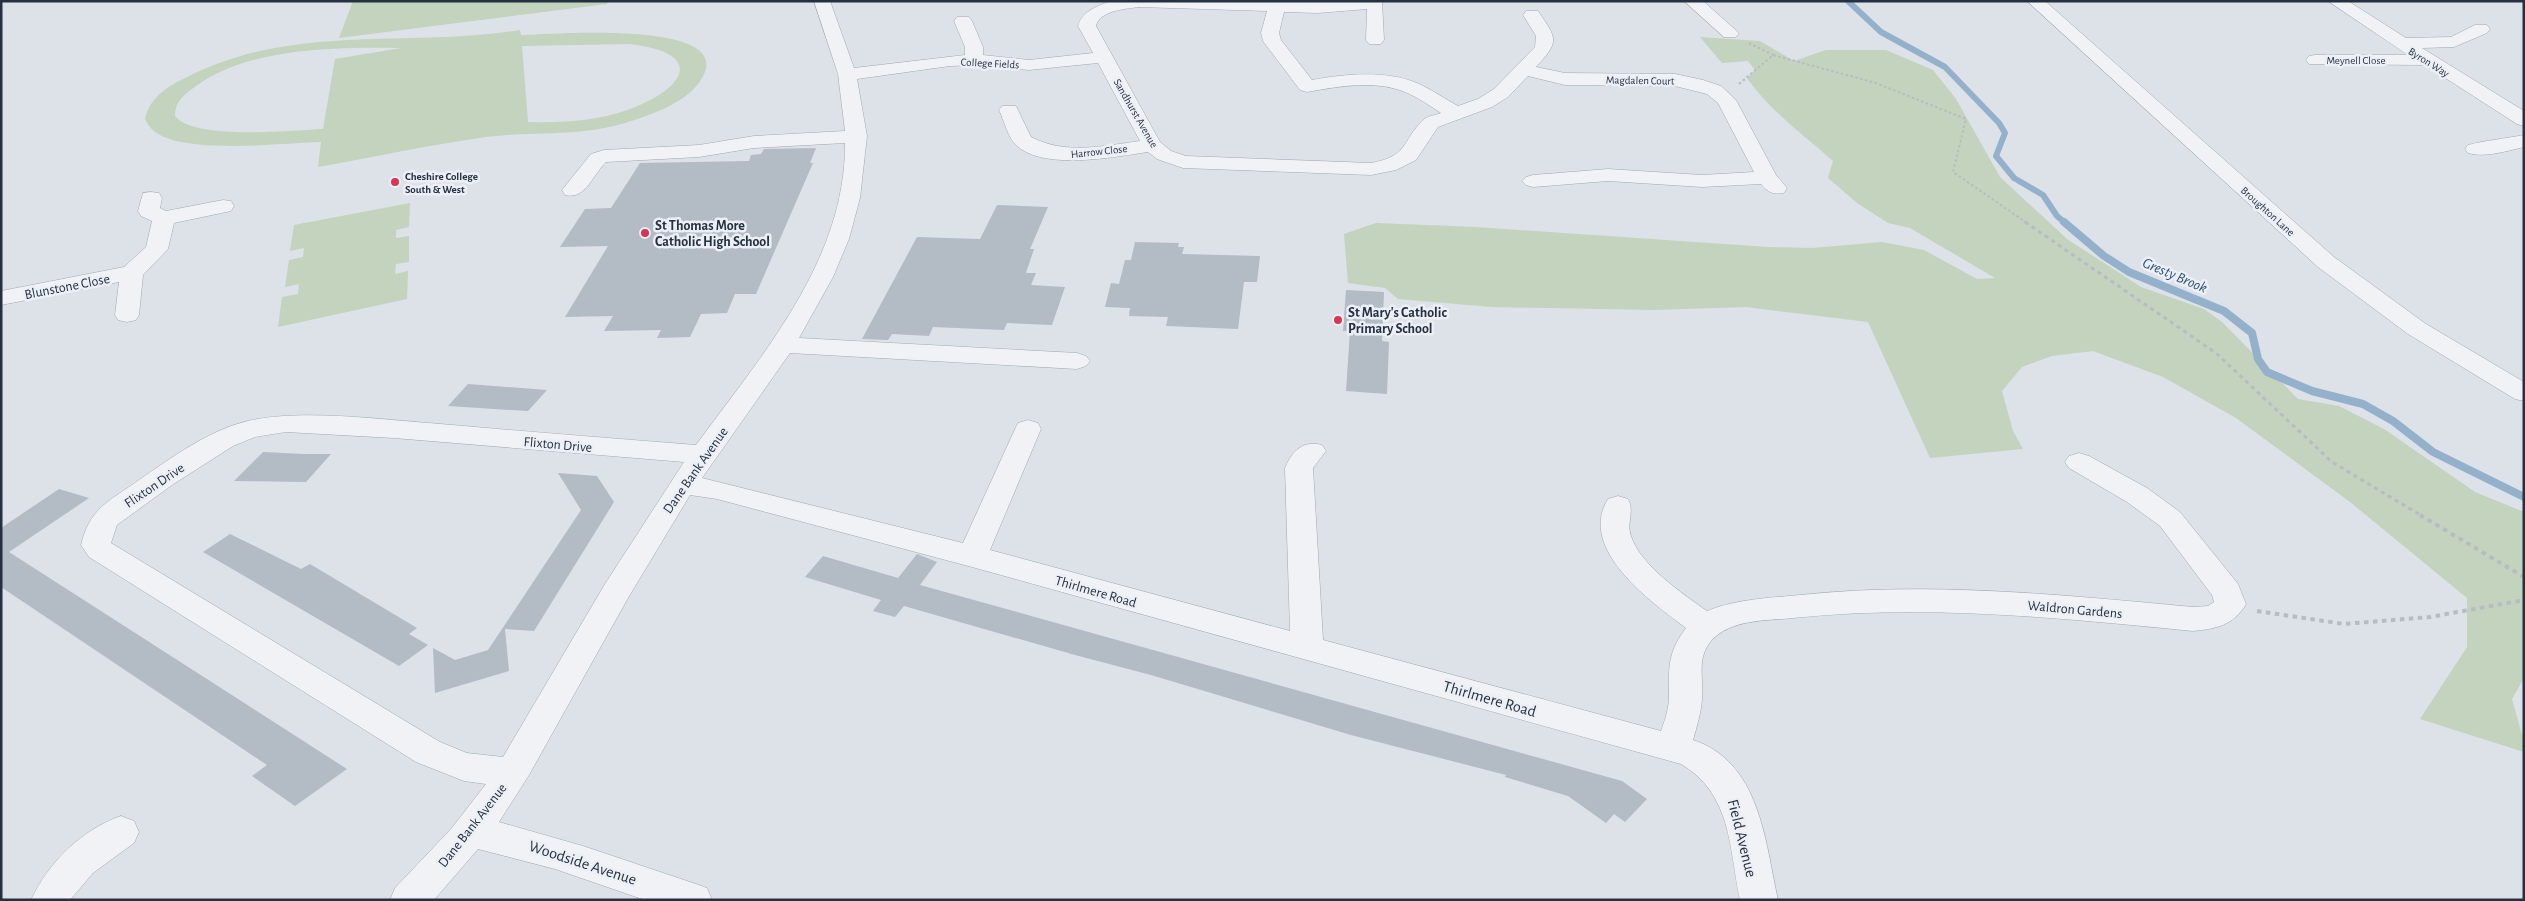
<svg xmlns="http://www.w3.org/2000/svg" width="2525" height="901" viewBox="0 0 2525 901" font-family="'Alegreya Sans',sans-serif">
<rect width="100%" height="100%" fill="#dde1e8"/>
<path fill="#c3d3bd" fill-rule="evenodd" d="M353,1h255l-1,3 -268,34z
M520,30l1,5c24,0 217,-17 181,43 -14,25 -52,37 -77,45 -46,14 -93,8 -139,14 -57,8 -112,20 -168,30l3,-25c-37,1 -139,13 -167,-11 -4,-3 -7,-8 -9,-12 5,-23 25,-34 44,-43 106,-53 219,-28 331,-46zM629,44c75,8 60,43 1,65 -32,12 -68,14 -102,13l-6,-76zM401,48l-66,11 -12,70c-32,1 -128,12 -148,-13 0,-15 10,-22 21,-30 54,-39 141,-39 205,-38z
M1700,37l60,4 34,20 32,-11h60l47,20 23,29 44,78 67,62 74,48 63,22 18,13 76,77 41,7 45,23 91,63 49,20v166l-12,21 12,43v10l-104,-33 47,-72v-49l-117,-96 -114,-84 -73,-41 -70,-26 -41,5 -30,11 -20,24 11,40 10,18 -93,9 -62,-136 -122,-15 -93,3 -161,-3 -94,-8 -13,-11 -37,-5 -4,-49 32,-11 100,4 292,20 44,1 70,-6 42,8 53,29 18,-1 -85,-50 -22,-5 -31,-20 -29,-25 5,-17c-30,-27 -63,-50 -86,-83l8,-8 -7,-9 -26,2z
M410,203l-1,24 -13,3v8l13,-2v26l-13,2 -1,10 13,-3 -1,28 -129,28 4,-30 16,-3 1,-10 -14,3 4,-27 14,-3 1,-9 -14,3 4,-26z"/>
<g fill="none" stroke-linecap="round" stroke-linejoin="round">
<path stroke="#94b1cb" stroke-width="6" d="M1848,1l33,31 64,35 54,56 6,10 -9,23 18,22 29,17 14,21 8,7"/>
<path stroke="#94b1cb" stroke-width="8" d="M2064,222l40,34 25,16 95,39 28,22 6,26 9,13 45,19 51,13 30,17 40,31 91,45"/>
</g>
<path fill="#b3bbc5" d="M816,148l-6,15h3l-57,131h-21l-8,19 -26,1 -11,23 -33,1 4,-8 -57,1 9,-15 -48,1 43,-71 -48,1 25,-38 26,-1 29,-45 109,-2 2,-6 10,-1 3,-5z
M997,205l51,2 -18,42h4l-8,24h10l-5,12 34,2 -13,38 -45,-2 -3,7 -71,-3 -4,9 -37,-2 -4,6 -26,-1 55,-102 63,2z
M1135,242l44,1 -1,4h6l-2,7 78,2 -3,26h-13l-6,47 -72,-3 2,-9 -39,-1 1,-8 -25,-1 6,-24 8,1 6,-24h6z
M1346,290l38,2 -2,49 7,1 -2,52 -41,-3 4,-60h-7z
M468,384l79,6 -19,21 -80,-5z
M263,452l41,2h27l-25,28 -72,-1z
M558,473l39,3 17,26 -80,129 -29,-2 4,42 -74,22 -2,-45 22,12 33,-10 93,-140z
M59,489l30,9 -80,54 338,217 -52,37 -43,-30 15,-11 -266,-178v-59z
M230,534l71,35 9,-5 107,64 -8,6 19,11 -29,21 -196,-114z
M917,554l20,8 -17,23 702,196 25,18 -22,23 -11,-8 -8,9 -38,-27 -63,-19 1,-2 -155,-40 -200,-60 -76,-20 -171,-49 -9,11 -22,-6 8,-11 -76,-23 18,-21 75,22z"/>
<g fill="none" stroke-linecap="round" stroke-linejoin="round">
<defs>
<path id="minor" d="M814,1h16l24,67 111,-13v-8l-11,-26 3,-4h12l3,4 11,26v8l46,5 64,-7 -15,-27c4,-15 21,-21 34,-25h270l2,39 -3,4h-12l-3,-4 1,-31 -49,4 -34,-1 -5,21 2,7 31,40c33,-6 73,-10 105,3 14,6 28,16 41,23l20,-7 16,-10 41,-42 1,-11 -13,-21 3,-4h12c19,28 22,30 -2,56l29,6 110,1 28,6 18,6 15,14 40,75 11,13 -3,5c-12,2 -16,-1 -23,-9l-59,3 -94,-6 -75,6 -7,-2 -4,-4 4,-4 7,-2 75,-6 94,6 52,-3 -36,-69 -11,-9 -32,-8 -110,-1 -37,-9 -20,21 -16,10 -54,20 -22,33 -20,10 -25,5 -188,-7 -26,-9 -9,-7c-34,5 -105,19 -132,-7 -8,-7 -12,-25 -17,-35l3,-4h14l15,31c34,18 72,9 109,4l-42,-78 -69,7 -55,-5 -24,1 -93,13 10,57 -7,62 -11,41 -16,38 -34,61 278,15 9,3 4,5 -4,5 -9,3 -287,-16 -88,125 261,65 52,-114 3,-6 10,-3 10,3 3,6 -51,121 300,81 -5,-163c7,-17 18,-28 37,-23l4,6 -13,17 10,172 338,91c4,-11 8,-23 8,-35 0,-28 -2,-43 17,-68 -35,-26 -109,-79 -78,-129l10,-3 10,3c7,12 -2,24 3,37 9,29 52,58 76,75 29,-12 62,-13 93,-16 131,-14 262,0 393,12l15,-1 6,-4 -2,-7 -52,-69 -33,-24 -58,-34 -4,-6 4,-6 10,-3 10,3 58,32 33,24 58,72 8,20c-12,21 -30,25 -53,27 -133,-13 -267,-27 -400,-13 -28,3 -62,1 -82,23 -15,18 -7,38 -9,58 -1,14 -5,27 -9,41 67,22 72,101 85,160h-38c-11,-52 -8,-106 -59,-136l-709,-197 -255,-68 -27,-4 -62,103 -99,177 -30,47 84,24 110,37 14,5 5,12h-67l-90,-31 -77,-20 -44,51h-44l5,-12 56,-59 35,-45 -22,-3 -48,-19 -327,-205 -8,-12c9,-38 29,-44 58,-65 32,-22 70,-50 109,-59 51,-12 128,-2 181,2 89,8 178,15 267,22 65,-89 150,-185 149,-302l-91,5 -55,9 -93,5c-13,12 -20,38 -41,33l-3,-5 29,-36 13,-4 95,-5 55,-9 91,-5 -7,-57zM1139,7l128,4 -6,22 2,8 37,49 7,2c28,-5 62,-11 89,-3 16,4 31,15 45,24 -5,2 -14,3 -18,7 -22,22 -14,36 -52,43l-185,-7 -15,-5 -11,-9 -64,-116c4,-16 30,-17 43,-19zM286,432l108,6 290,24 -79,122 -102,173 -36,-4 -27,-11 -329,-199 6,-18 55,-40 61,-39 22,-9z
M1684,1h19l36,32 -3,4h-12z
M2027,1h18l289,256 92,67 98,58v19l-9,-2 -107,-65 -90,-67z
M2328,1h20l58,37 45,-1 24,-12h12l3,4 -3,4 -33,14 -32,1 102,63v15l-7,-2 -92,-59 -116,-1 -3,-4 3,-4 6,-1h93z
M2524,135v12c-18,4 -38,11 -56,6l-3,-4 3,-4c18,-5 37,-6 56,-10z
M151,192l8,1 3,5 -2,10 6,3 57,-11 8,1 3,5 -3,5 -57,12 -6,26 -25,26 -4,40 -3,5 -9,2 -9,-2 -3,-5 4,-33 -118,23v-14l123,-24 22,-20 6,-26 -11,-5 -3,-5 5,-18z
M121,816l13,5 5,11 -5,11 -41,30 -23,27h-39c18,-38 50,-70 90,-84z"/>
</defs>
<use href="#minor" stroke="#a2a8b2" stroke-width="1"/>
<path stroke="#b7bcc3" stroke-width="2" stroke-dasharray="2.5 2.5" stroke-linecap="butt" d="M1749,43l24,12
M1739,84l34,-29 103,28 90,36 -13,53 74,51"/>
<path stroke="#b7bcc3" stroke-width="3" stroke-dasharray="4 4" stroke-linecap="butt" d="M2025,222l191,131 116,109 90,54"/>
<path stroke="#b7bcc3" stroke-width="4" stroke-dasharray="4.5 4.5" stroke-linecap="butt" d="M2420,515l104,62
M2257,611l87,13 86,-7 94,-17"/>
<use href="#minor" fill="#f0f2f6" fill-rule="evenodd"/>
</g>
<g fill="#d83654" stroke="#ecf0f6" stroke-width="2">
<circle cx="395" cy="182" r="5"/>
<circle cx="645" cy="233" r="5"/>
<circle cx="1338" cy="320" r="5"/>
</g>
<g text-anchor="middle" stroke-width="5" stroke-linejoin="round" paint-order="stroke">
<g font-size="11" fill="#253040" stroke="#ecf0f6">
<text x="2356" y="64">Meynell Close</text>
<text transform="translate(2429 62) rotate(32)" y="4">Byron Way</text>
<text transform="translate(990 63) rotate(3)" y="4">College Fields</text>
<text transform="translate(1640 80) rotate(1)" y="4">Magdalen Court</text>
<text transform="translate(1136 113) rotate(60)" y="4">Sandhurst Avenue</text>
<text transform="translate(1099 151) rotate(-6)" y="4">Harrow Close</text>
<text transform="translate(2268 211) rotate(42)" y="4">Broughton Lane</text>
</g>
<g font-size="11" font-weight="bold" fill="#253040" stroke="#ecf0f6" text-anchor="start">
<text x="405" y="180">Cheshire College<tspan x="405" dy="13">South &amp; West</tspan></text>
</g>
<g font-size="14" font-weight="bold" fill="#253040" stroke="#ecf0f6" text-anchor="start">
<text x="655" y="230">St Thomas More<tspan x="655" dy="16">Catholic High School</tspan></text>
<text x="1348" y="317">St Mary's Catholic<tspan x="1348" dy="16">Primary School</tspan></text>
</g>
<g font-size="14" fill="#253040" stroke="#ecf0f6">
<text transform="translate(67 286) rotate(-11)" y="5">Blunstone Close</text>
<text transform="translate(558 444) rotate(5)" y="5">Flixton Drive</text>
<text transform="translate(695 470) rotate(-55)" y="5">Dane Bank Avenue</text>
<text transform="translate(154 485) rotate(-34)" y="5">Flixton Drive</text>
<text transform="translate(1096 591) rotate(16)" y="5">Thirlmere Road</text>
<text transform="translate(2075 609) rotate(5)" y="5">Waldron Gardens</text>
<text transform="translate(472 825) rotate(-52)" y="5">Dane Bank Avenue</text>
</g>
<g font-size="15" font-style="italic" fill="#2c5076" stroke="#ecf0f6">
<text transform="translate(2175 275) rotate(23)" y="5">Gresty Brook</text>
</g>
<g font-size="16" fill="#253040" stroke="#ecf0f6">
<text transform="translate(1490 698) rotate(16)" y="6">Thirlmere Road</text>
<text transform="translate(1743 838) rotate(76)" y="6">Field Avenue</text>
<text transform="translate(583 862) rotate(18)" y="6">Woodside Avenue</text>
</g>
</g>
<rect width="2525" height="901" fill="none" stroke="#253040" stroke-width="5"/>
</svg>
